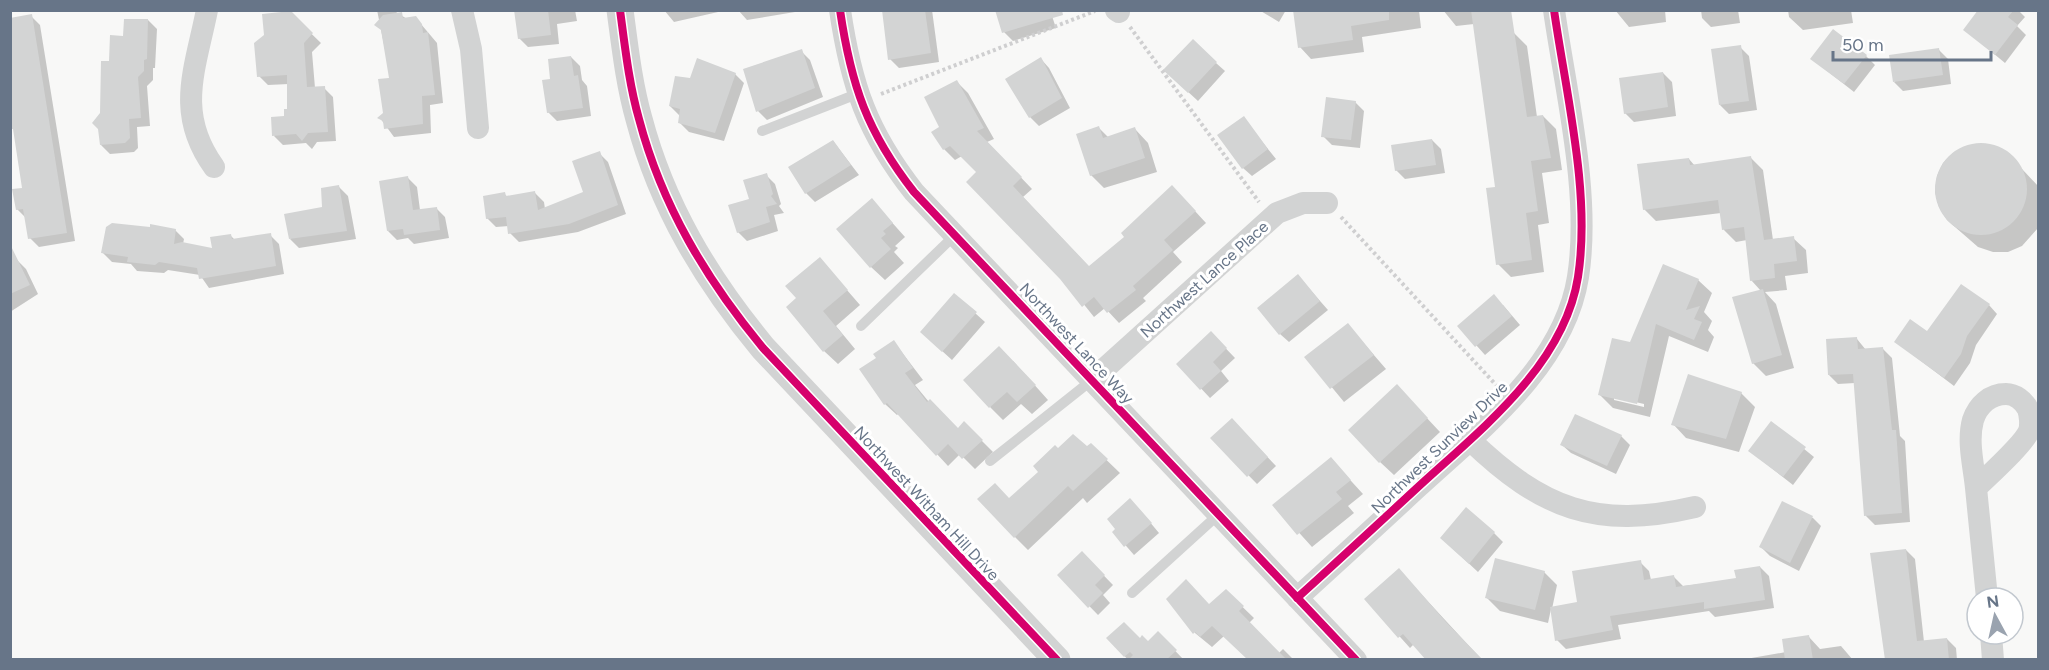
<svg xmlns="http://www.w3.org/2000/svg" width="2049" height="670" viewBox="0 0 2049 670" font-family="Figtree,sans-serif">
<rect width="100%" height="100%" fill="#f8f8f7"/>
<path fill="#0003" fill-rule="evenodd" d="M377,10h16l14,9 8,-2 22,26 6,60 -13,2 1,28 -37,4 -14,-19 4,-5 7,-34z
M516,10h59l2,11 -20,3 2,20 -31,3 -9,-9z
M664,10h63l-53,12z
M738,10h63v1l-54,9z
M883,10h49l7,52 -40,6 -9,-9z
M1050,10l6,18 -43,13 -9,-9z
M1259,10h27l-7,12z
M1294,10h125l2,18 -59,9 2,15 -53,7 -11,-12z
M1443,10h66l5,23 13,13 10,71 6,-1 13,13 6,41 -20,3 7,50 -11,2 6,47 -33,5 -13,-13 -1,-76 -23,-164 -18,2z
M1615,10h50l1,12 -37,5z
M1701,10h37l2,13 -29,4 -9,-9z
M1788,10h63l2,13 -50,7 -14,-13z
M1980,10h38l7,7 -8,9 9,9 -21,28 -40,-33z
M290,13l31,30 -9,9 3,36h9l9,9 3,44 -19,1 -5,7 -6,-6 -23,2 -9,-9 15,-26v-26l-21,1 -9,-9z
M31,16l9,9 35,216 -36,6 -9,-9 -3,-19 -10,-10 6,-20z
M148,20l9,9 -2,39h-2v12l-6,6 3,40 -13,1 1,21 -4,4 -24,2 -9,-9v-32l10,-50 13,-26z
M1740,47l9,9 8,54 -28,4 -9,-9z
M1939,50l9,9 3,25 -48,7 -9,-9z
M801,51l9,9 13,37 -56,23 -9,-9 -13,-41z
M1866,56l9,9 -21,27 -42,-33z
M571,57l9,9 2,14 5,6 4,30 -34,5 -9,-9 4,-32z
M1041,59l8,9 21,40 -31,18 -9,-9z
M1216,63l9,8 -27,30 -24,-22z
M1663,73l9,9 4,34 -42,6 -9,-9z
M735,74l9,9 -20,58 -35,-9 -9,-9 -1,-8 -9,-9 21,-26z
M957,82l11,11 26,46 -7,3 45,47 -9,8 66,70 94,-69 23,25 -33,29 9,10 -39,36 3,3 -27,22 -14,-15 -11,9 -116,-145 -16,-16 -7,4 -11,-11 -3,-21z
M1355,102l9,9 -4,37 -28,-3 -9,-9z
M1243,118l33,41 -24,17 -9,-8z
M1099,128l10,10 26,-9 13,14 9,29 -53,16 -13,-13z
M1432,140l9,9 4,24 -40,6 -9,-9z
M833,141l26,34 -44,27 -9,-9z
M1980,144l14,2 13,7 31,33v42l-16,18 -14,6h-15l-15,-5 -31,-27 -8,-13 -4,-15 2,-16 6,-13 10,-10z
M599,153l9,9 18,52 -48,18 -59,10 -9,-9 -1,-7 -13,1 -9,-9 17,-24 4,3 27,-4 9,9 1,7 40,-16z
M1750,157l13,13 10,70 20,-2 13,12 2,23 -23,3 2,14 -22,2 11,12 18,64 -28,8 -13,-13 8,-72 -10,-11 -4,-40 -11,2 -12,-12 -3,-17 -65,8 -12,-12 45,-50 6,7z
M766,175l9,9 6,20 -2,2 5,7 -10,2 4,16 -31,10 -9,-9 13,-33z
M408,178l9,9 3,23 16,-2 9,9 4,21 -35,6 -6,-6 -11,2 -9,-9z
M339,187l9,9 8,43 -57,9 -9,-9 34,-31z
M872,200l33,37 -10,9 3,2 -4,4 10,11 -19,17 -14,-13z
M175,230l9,9 -1,5 31,6 16,-15 5,5 35,-5 9,9 5,30 -75,14 -9,-13 -32,-5 -4,3 -27,-2 -6,-7 -19,-2 -9,-9z
M820,259l40,46 -24,21 19,23 -17,15 -14,-13 -26,-52z
M17,260l9,9 12,25 -28,18v-48z
M1298,276l30,34 -39,32 -9,-8z
M1698,280l14,13 -8,19 8,9 -4,9 6,7 -6,15 -39,-16 -19,81 -37,-9 -13,-13 31,-51zM1614,397l30,7v3l-30,-7z
M955,295l30,27 -33,38 -21,-19z
M1503,305l17,20 -35,30 -26,-29z
M1989,305l8,9 -21,31 -6,18 -16,23 -58,-44 31,-9z
M1348,325l38,44 -42,33 -37,-45z
M1211,333l24,25 -14,13 8,10 -19,17 -32,-34z
M1857,339l9,11 17,-1 9,9 8,78 5,5 5,81 -35,3 -9,-9 -11,-133 -17,1 -9,-9z
M894,342l29,38 -8,5 14,17 29,28 6,-7 29,29 -18,17 -15,-15 -12,12 -49,-53 -2,2 -12,-11 -7,-46z
M1013,361l35,39 -16,14 -11,-10 -18,16 -13,-13z
M1741,393l14,14 -16,45 -53,-14 -13,-14z
M1410,400l30,32 -46,43 -14,-13z
M1232,420l44,46 -19,18 -45,-46z
M1772,423l42,34 -21,28 -43,-34z
M1621,436l9,9 -14,29 -45,-21 -9,-8z
M1091,445l29,28 -33,30 -4,-5 -55,52 -13,-13 -5,-37 30,-28 18,-22 29,-2z
M1331,459l32,35 -15,12 6,7 -42,34 -38,-42z
M1783,503l30,15 8,8 -22,45 -29,-15 -9,-9z
M1139,509l20,24 -25,22 -20,-23z
M1494,533l9,9 -25,30 -27,-25z
M1906,550l9,9 9,83 23,-3 9,9 1,12h-71z
M1082,553l31,32 -10,10 7,8 -12,12 -39,-40z
M1640,562l9,9 2,9 23,-3 9,9 54,-6 23,-13 9,9 5,32 -59,9 -6,-6 -91,14 3,14 -55,10 -9,-9 -6,-31 -3,14 -48,-12 -14,-14 58,-25 13,13 -5,24 27,-5z
M1410,582l72,78 -68,-16 -4,4 -44,-49z
M1226,591l28,27 -5,5 30,30 4,-4 11,11h-44l-26,-24 -12,11 -17,-14 -27,-34 42,6z
M1158,633l26,27h-56l-19,-22 39,5z
M1809,637l11,12 21,-3 12,14h-113l46,-8z"/>
<path fill="#d3d4d4" d="M514,10h34l3,25 -33,4z
M882,10h43l6,43 -43,7z
M995,10h67l1,5 -61,18z
M1293,10h96v10l-38,6 2,14 -55,8z
M1471,10h40l16,107 16,-2 8,43 -20,3 7,50 -12,2 6,47 -36,5 -10,-77 9,-1z
M1978,10h36l-6,7 10,8 -23,30 -32,-25z
M291,11l22,22 -9,10 3,44 18,-1 3,46 -20,1 -6,8 -6,-7 -24,2 -1,-19 13,-1v-7h3v-34l-30,2 -3,-34 10,-8 -2,-21z
M402,12l1,6 13,-2 6,8 1,9 5,-1 7,63 -13,1 1,28 -39,5 -1,-8 -6,-3 6,-5 -5,-34 11,-1 -8,-48 -7,-5 9,-10z
M32,14l35,219 -39,6 -5,-30 -7,1 -4,-21 10,-1 -9,-59h-3v-111z
M124,19h24l-1,40 -3,1v11l-6,6 3,41 -12,1 1,19 -5,5 -25,2 -2,-16 -6,-6 8,-10 1,-52h8l1,-26 13,1z
M1833,29l34,26 -23,29 -34,-25z
M1193,39l24,23 -29,31 -25,-23z
M1741,45l8,56 -30,4 -8,-56z
M1939,48l4,27 -50,7 -4,-27z
M802,49l13,39 -59,24 -13,-43z
M571,56l3,20 4,-1 5,33 -36,5 -5,-33 8,-1 -2,-20z
M1041,57l21,41 -33,20 -24,-39z
M697,58l39,15 -21,60 -37,-10 2,-14 -11,-3 6,-30 15,2z
M1663,72l5,35 -44,7 -5,-36z
M957,80l27,48 -7,3 45,46 -9,9 76,80 35,-29 -3,-4 51,-48 24,26 -32,29 9,10 -40,36 3,4 -29,23 -13,-16 -12,10 -22,-28 -94,-97 10,-10 -26,-26 -7,4 -12,-18 8,-5 -15,-30z
M1326,97l30,4 -5,39 -30,-3z
M1244,116l24,33 -26,20 -25,-34z
M1099,126l4,12 32,-11 10,31 -55,18 -14,-42z
M1432,139l4,26 -41,6 -4,-26z
M833,140l18,25 -46,29 -17,-27z
M1935 189a46 46 0 1 1 92 0a46 46 0 1 1-92 0Z
M600,151l18,54 -49,19 -61,10 -2,-17 -20,2 -3,-23 22,-4 1,4 29,-5 3,19 45,-18 -11,-31z
M1751,156l13,84 30,-4 3,25 -23,3 1,14 -25,3 -6,-54 -22,3 -4,-30 -75,10 -6,-46 52,-6 1,7z
M767,173l6,21 -2,2 6,8 -11,3 4,15 -33,11 -9,-28 21,-6 -6,-19z
M408,176l5,34 24,-3 3,23 -36,5 -1,-6 -16,2 -8,-50z
M339,185l8,46 -58,8 -5,-25 38,-7 -1,-19z
M872,198l21,25 -10,8 3,3 -5,4 10,11 -21,19 -34,-39z
M112,223l38,4v-3l26,5 -2,15 8,-2 30,6 -2,-11 21,-3 1,5 39,-6 5,33 -77,13 -2,-11 -38,-6 -4,3 -28,-3 1,-5 -27,-4 5,-26z
M10,244l20,41 -20,9z
M820,257l28,33 -25,21 20,24 -20,17 -37,-45 10,-9 -11,-12z
M1663,264l36,15 -13,31 14,-4 -6,13 8,3 -8,18 -38,-16 -19,80 -39,-9 14,-57 18,4z
M1298,274l22,27 -41,34 -22,-27z
M1961,284l29,20 -23,32 -6,18 -17,24 -50,-36 16,-23 17,12z
M1763,289l19,66 -30,9 -20,-67z
M954,293l23,19 -35,40 -22,-20z
M1494,294l18,22 -37,31 -18,-21z
M1348,323l26,32 -44,34 -26,-32z
M1211,331l16,17 -14,14 8,9 -21,19 -24,-26z
M1857,337l1,12 25,-2 9,83h4l6,83 -38,3 -11,-142 -25,1 -2,-36z
M894,340l19,28 -8,5 22,29 3,-3 28,29 6,-7 19,19 -21,19 -14,-15 -12,12 -49,-53 -3,2 -25,-36 17,-11 -3,-4z
M999,346l37,39 -19,17 -10,-10 -18,16 -26,-28z
M1688,374l54,18 -16,47 -55,-14z
M1397,384l31,34 -49,45 -31,-33z
M1575,414l47,21 -15,31 -47,-21z
M1232,418l36,39 -21,20 -37,-39z
M1771,421l35,26 -23,30 -35,-26z
M1073,434l14,12 4,-3 17,16 -35,32 -5,-5 -54,52 -37,-39 18,-16 14,15 29,-26 -5,-6 22,-21 3,3z
M1331,457l20,23 -15,12 6,7 -45,36 -25,-30z
M1130,498l22,25 -28,24 -12,-15 3,-3 -8,-10z
M1782,501l31,15 -23,47 -31,-16z
M1466,507l29,25 -26,32 -29,-26z
M1906,549l11,92 30,-3 2,22h-64l-15,-107z
M1082,551l23,24 -10,10 8,8 -15,15 -31,-33z
M1495,558l50,13 -10,39 -50,-12z
M1641,560l3,20 30,-5 2,12 60,-9 -2,-8 26,-4 5,34 -61,9v-7l-94,14 3,14 -58,11 -5,-34 27,-5 -5,-31z
M1399,568l47,54 37,38h-57l-23,-26 -5,4 -34,-39z
M1186,579l23,25 17,-15 18,17 -5,5 48,49h-39l-36,-34 -12,11 -5,-5 -2,2 -27,-35z
M1124,622l16,16 2,-3 6,6 10,-10 19,19 -11,10h-38l5,-5 -3,-3 -6,5 -18,-19z
M1809,635l4,25h-28l-3,-21z"/>
<g fill="none" stroke-linecap="round" stroke-linejoin="round">
<path stroke="#cfcfd0" stroke-width="4" stroke-dasharray="3 3" stroke-linecap="butt" d="M1130,27l129,175
M881,94l214,-83
M1341,217l156,169"/>
<path stroke="#d2d3d3" stroke-width="10" d="M762,131l95,-37
M861,326l94,-91
M990,461l102,-81
M1132,593l87,-79"/>
<path stroke="#d2d3d3" stroke-width="22" d="M207,10c-12,60 -32,103 7,157
M462,10l9,39 7,79
M840,10c11,75 27,122 74,182l442,468
M1116,10l3,2
M1092,380l185,-167 26,-10h24
M1470,440c72,69 126,90 225,67
M1976,488c11,-11 48,-44 53,-57 2,-6 1,-16 -1,-22 -4,-8 -13,-15 -22,-15 -16,0 -28,11 -33,26 -6,22 1,47 3,68 4,37 7,73 11,110
M1297,598c41,-37 81,-74 121,-111 62,-57 146,-121 160,-210 13,-83 -12,-183 -24,-267
M1991,634l2,26"/>
<path stroke="#d2d3d3" stroke-width="27" d="M620,10c5,37 9,74 19,109 23,87 67,160 124,229l294,312"/>
<defs>
<path id="cycleway" d="M620,10c5,37 9,74 19,109 23,87 67,160 124,229l294,312
M840,10c11,75 27,122 74,182l442,468
M1297,598c41,-37 81,-74 121,-111 62,-57 146,-121 160,-210 13,-83 -12,-183 -24,-267"/>
</defs>
<use href="#cycleway" stroke="#fff" stroke-width="11"/>
<use href="#cycleway" stroke="#d6006c" stroke-width="8"/>
</g>
<g text-anchor="middle" stroke-width="6" stroke-linejoin="round" paint-order="stroke">
<g font-size="16" fill="#677588" stroke="#fff">
<text transform="translate(1204 279) rotate(-42)" y="6">Northwest Lance Place</text>
<text transform="translate(1077 343) rotate(47)" y="6">Northwest Lance Way</text>
<text transform="translate(1439 447) rotate(-44)" y="6">Northwest Sunview Drive</text>
<text transform="translate(927 503) rotate(47)" y="6">Northwest Witham Hill Drive</text>
</g>
</g>
<rect width="2049" height="670" fill="none" stroke="#677588" stroke-width="24"/>
<g transform="translate(1995 616) rotate(352)"><circle r="28" fill="#ffffff" stroke="#c2c8cf" stroke-width="1.5"/>
<path d="M0-4.5L10 22L0 15L-10 22Z" fill="#9aa3af"/>
<text y="-9" font-size="16" font-weight="bold" text-anchor="middle" fill="#677588">N</text>
</g>
<path d="M1833 51v9h158v-9" fill="none" stroke="#677588" stroke-width="3"/>
<text x="1842" y="51" font-size="18" fill="#677588" stroke="#ffffff" stroke-width="4.5" paint-order="stroke">50 m</text>
</svg>
